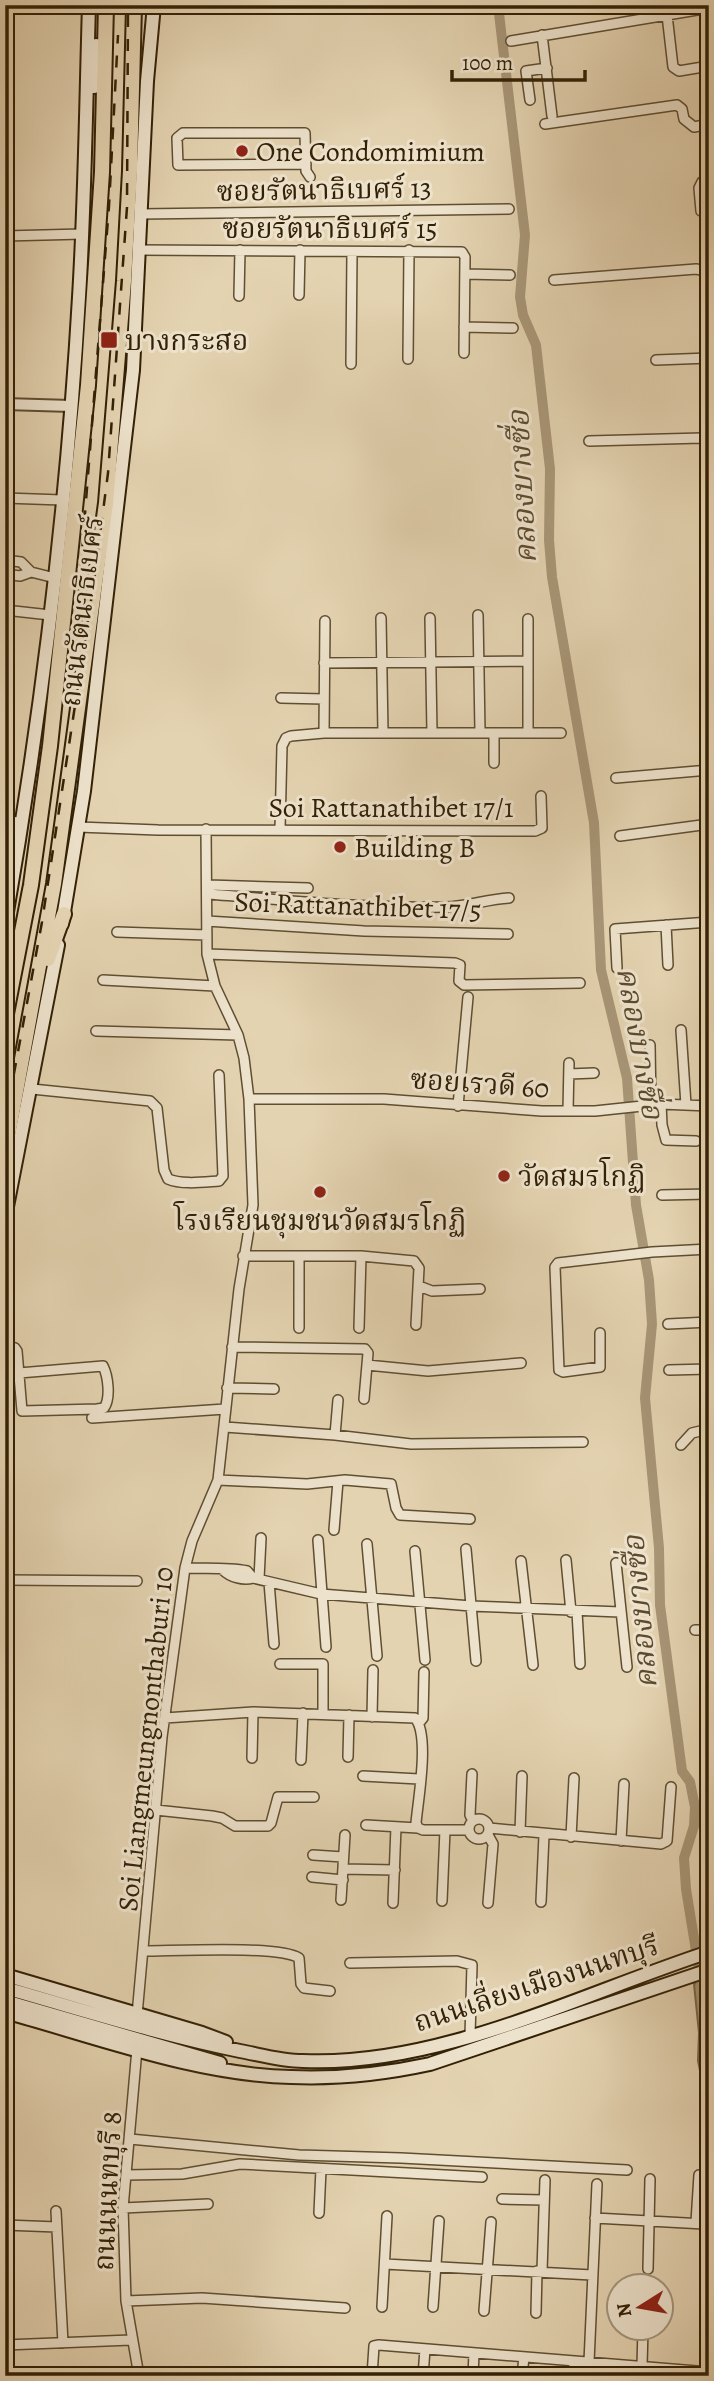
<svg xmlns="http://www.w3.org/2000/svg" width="714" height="2381" viewBox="0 0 714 2381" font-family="Alegreya,'Noto Serif Thai',serif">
<rect width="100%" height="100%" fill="#e4d3b1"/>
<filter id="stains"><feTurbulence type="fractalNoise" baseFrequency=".00286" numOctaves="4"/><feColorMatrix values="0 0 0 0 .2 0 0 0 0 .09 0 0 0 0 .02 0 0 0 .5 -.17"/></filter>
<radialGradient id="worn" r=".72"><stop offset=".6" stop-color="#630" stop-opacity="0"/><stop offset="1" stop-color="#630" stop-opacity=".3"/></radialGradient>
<path fill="#a89677" stroke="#79674a" stroke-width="2" d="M709,1979v191l-9,-55 4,-25 -6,-29 1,-28 -5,-49z"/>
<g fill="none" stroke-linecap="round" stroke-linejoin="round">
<path stroke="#6e5c3e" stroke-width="2" d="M709,1986l-7,5 4,41 -1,29 4,18"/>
<path stroke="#a89677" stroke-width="10" d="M498,5l27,230 -5,62 3,18 13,30 14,124 -1,71 3,37 42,246 7,147 26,108 9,127 13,75 3,44 -7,74 14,150 1,57 22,166 8,11 5,25 -1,19 -10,32 2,31 17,105"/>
<defs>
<path id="minor" d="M667,15l6,52 6,4 30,-5
M542,35l10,81
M511,41l198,-33
M530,100l-4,-29 21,-3
M545,124l132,-19 5,4 2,10 10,8 15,-3
M306,164l-128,1 -1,-27 6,-5h122l1,38 4,6
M701,211l-2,-23 3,-6h7
M140,214l369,-5
M5,236l77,-2
M138,250l324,2 3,5 -1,96
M465,274l45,1
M554,280l142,-11 11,2 2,4
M299,295l1,-45
M239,296l1,-46
M464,327l49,1
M408,359l1,-109
M656,360l53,-2
M351,364l1,-112
M589,441l113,-3 7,3
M5,498l57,2
M5,560l16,2 10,10
M5,574l15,2 11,-4 24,6
M5,610l45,5
M478,615l2,117
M381,618l2,115
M430,618l2,115
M324,663l204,-2
M281,698l43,1
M324,733l1,-112
M528,733v-114
M494,763v-30
M616,778l93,-8
M5,821l16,1
M78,827l80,3 377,1 7,-3 -1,-32
M280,829l2,-83 4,-8 5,-2 33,-3h237
M620,836l89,-12
M208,885l100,3
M208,894c79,6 158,15 237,13 22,0 42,-8 64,-9
M207,921l157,10 144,3
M666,925l2,40
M117,932l90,3
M207,954l248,9 5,2 -1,16 5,4 116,-2
M617,968l-2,-39 94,-7
M103,980l112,6
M681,1030l5,75
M96,1031l142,4
M650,1045l1,60
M569,1074l25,-1
M32,1089l118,12 7,7 7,62 4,9c14,6 36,3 51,2l4,-5 -4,-101
M249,1099h135l158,12h53l66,-7 48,2
M661,1104l1,21 4,15 30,1
M458,1106l10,-109
M568,1111l1,-48
M662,1195l47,-1
M243,1256h118l53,5 5,7 -3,57
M419,1286l13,5 48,-2
M668,1324l41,-2
M299,1328v-72
M359,1328l2,-72
M600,1333v34l-37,5 -4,-2 -4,-103 3,-4 94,-11 57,-3
M5,1346l10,2 2,3 5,60 75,-2 7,-1c7,-10 4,-32 -1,-42l-84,7
M232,1347l133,2 3,4 -4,46
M367,1365l61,6 93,-8
M669,1370l40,-1
M227,1388l47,1
M92,1418l133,-9
M225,1427l110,8 76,9 172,-2
M335,1435l3,-35
M681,1445l11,-12 17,-4
M218,1480l89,4 38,-4 46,4 5,24 4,7 70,4
M334,1530l4,-49
M318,1540l8,107
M367,1544l10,112
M466,1549l10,112
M415,1551l10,109
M566,1560l5,52
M521,1561l12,104
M616,1563l11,104
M185,1568c21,1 42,-1 62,3l6,7
M223,1570c7,7 20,11 30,8l68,16 150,12 149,6
M259,1579l2,-41
M5,1580l132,1
M269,1582l5,62
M577,1612l3,52
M695,1630h14
M280,1664h43v49
M372,1717l1,-47
M165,1718l88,-6 162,6c15,17 3,82 1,105l2,5 5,2h46
M419,1723l4,-5 1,-46
M348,1757l1,-42
M252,1758l1,-46
M301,1760l2,-47
M472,1774l-2,41 3,6
M363,1776l56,3
M156,1810l56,6 10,2 13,8h33l3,-3 7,-26h36
M469 1829a10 10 0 1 1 20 0a10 10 0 1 1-20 0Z
M366,1825l52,3
M489,1828l172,16 6,-3 4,-54
M520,1832l2,-56
M488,1835l5,9 -5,59
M571,1837l3,-59
M621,1841l3,-57
M313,1855l30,2
M343,1869l52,1
M312,1877l31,3
M341,1900l4,-65
M442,1901l3,-71
M541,1902l3,-67
M393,1903l3,-76
M144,1951c30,0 134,-6 155,7l2,26 3,4 26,3
M350,1963l107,-2 15,4 -2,71
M137,2015l25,-278 23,-169 7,-27 26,-61 21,-191 14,-84 -4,-106 -5,-41 -6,-23 -23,-49 -8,-32 -1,-125
M137,2049l-14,159 3,93 13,75
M130,2139l169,16 102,3 226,12
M126,2175l56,-1 58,-10 242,13
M502,2199l42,1
M123,2208l85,-4
M56,2211l7,132
M319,2213l2,-44
M595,2218l109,6 3,10 -1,31
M696,2222l3,-47
M5,2225l52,2
M385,2264l207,11
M648,2269l2,-90
M542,2271l3,-91
M126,2301l76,-3 143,10
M382,2307l5,-91
M433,2307l6,-86
M484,2311l7,-89
M536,2313l1,-42
M5,2345l126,-5
M589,2362l8,-178
M642,2366l1,-38
M372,2376l2,-30 5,-1 330,27
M423,2376l2,-27
M473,2376l1,-23
M522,2376l2,-19
M573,2376l1,-15"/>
<path id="tertiary" d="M5,404l66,2"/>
<path id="secondary" d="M94,87l2,-42
M5,924c36,-207 62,-417 74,-627 6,-97 7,-194 10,-292
M62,924l22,-133 49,-421 14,-289 7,-76
M5,1217l53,-272
M5,1975l197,58 24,9
M5,1988c78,22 156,47 235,63 21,4 42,10 63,10 137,6 277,-67 406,-109
M5,2001l215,62
M5,2012c91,25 192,63 286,65 47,2 93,-3 139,-13l279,-94"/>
<path id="primary" d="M48,959l16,-45
M5,1019l26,-134 19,-139 38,-361 14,-213 4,-167
M5,1152l49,-268 52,-381 18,-222 6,-110 4,-166"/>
</defs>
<use href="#minor" stroke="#5f4e31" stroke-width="12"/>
<use href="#tertiary" stroke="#5f4e31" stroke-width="14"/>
<use href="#secondary" stroke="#332106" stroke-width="16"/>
<use href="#primary" stroke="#332106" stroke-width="18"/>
<use href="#minor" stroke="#ede2cc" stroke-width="9"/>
<use href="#tertiary" stroke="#ede2cc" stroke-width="10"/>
<use href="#secondary" stroke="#ede2cc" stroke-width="12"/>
<use href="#primary" stroke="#e4d3b1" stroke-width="14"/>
<path stroke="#332106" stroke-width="2.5" stroke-dasharray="12 12" stroke-linecap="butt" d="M75,642l34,-436 9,-171
M5,1122l37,-200 52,-341 14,-108 19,-266 1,-202"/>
</g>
<g fill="#8f2418" stroke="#ede2cc" stroke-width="2.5">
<circle cx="242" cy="151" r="7"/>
<rect x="100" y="331" width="18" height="18" rx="3.5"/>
<circle cx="340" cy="847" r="7"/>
<circle cx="504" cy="1176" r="7"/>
<circle cx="320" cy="1192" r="7"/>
</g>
<g text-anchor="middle" stroke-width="6" stroke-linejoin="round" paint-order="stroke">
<g font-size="28" fill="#332106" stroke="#ede2cc" text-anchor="start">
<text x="256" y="161">One Condomimium</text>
<text x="125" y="350">บางกระสอ</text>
<text x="354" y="857">Building B</text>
<text x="518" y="1186">วัดสมรโกฏิ</text>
<text x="320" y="1230" text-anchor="middle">โรงเรียนชุมชนวัดสมรโกฏิ</text>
</g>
<g font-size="28" fill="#332106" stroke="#ede2cc">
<text transform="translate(324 189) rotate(-1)" y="10">ซอยรัตนาธิเบศร์ 13</text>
<text x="330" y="238">ซอยรัตนาธิเบศร์ 15</text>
<text transform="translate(81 611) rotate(-83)" y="10">ถนนรัตนาธิเบศร์</text>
<text x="391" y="817">Soi Rattanathibet 17/1</text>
<text transform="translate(358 905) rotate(2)" y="10">Soi Rattanathibet 17/5</text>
<text transform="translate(480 1083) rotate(4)" y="10">ซอยเรวดี 60</text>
<text transform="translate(145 1739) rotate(-84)" y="10">Soi Liangmeungnonthaburi 10</text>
<text transform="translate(536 1983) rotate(-18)" y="10">ถนนเลี่ยงเมืองนนทบุรี</text>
<text transform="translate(107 2191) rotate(-87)" y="10">ถนนนนทบุรี 8</text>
</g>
<g font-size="30" font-style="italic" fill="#5c4a2e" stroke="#ede2cc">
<text transform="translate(522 487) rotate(-93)" y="10">คลองบางซื่อ</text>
<text transform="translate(640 1043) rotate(80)" y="10">คลองบางซื่อ</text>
<text transform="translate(640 1612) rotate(-95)" y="10">คลองบางซื่อ</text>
</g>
</g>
<rect width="714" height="2381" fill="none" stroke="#e4d3b1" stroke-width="28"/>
<rect x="7" y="7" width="700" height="2367" fill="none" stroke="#332106" stroke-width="3.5"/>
<rect x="14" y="14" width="686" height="2353" fill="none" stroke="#332106" stroke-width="2"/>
<g transform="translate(640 2307) rotate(259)"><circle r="33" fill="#ede2cc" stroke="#a3957d" stroke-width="2"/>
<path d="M0-5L12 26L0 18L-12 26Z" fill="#8f2418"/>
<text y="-10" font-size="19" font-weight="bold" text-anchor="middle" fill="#332106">N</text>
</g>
<path d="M452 70v10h133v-10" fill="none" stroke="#332106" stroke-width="3.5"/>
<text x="462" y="70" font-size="21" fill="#332106" stroke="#ede2cc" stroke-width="5" paint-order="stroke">100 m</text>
<rect width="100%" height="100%" filter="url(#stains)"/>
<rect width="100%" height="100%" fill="url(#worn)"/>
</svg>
